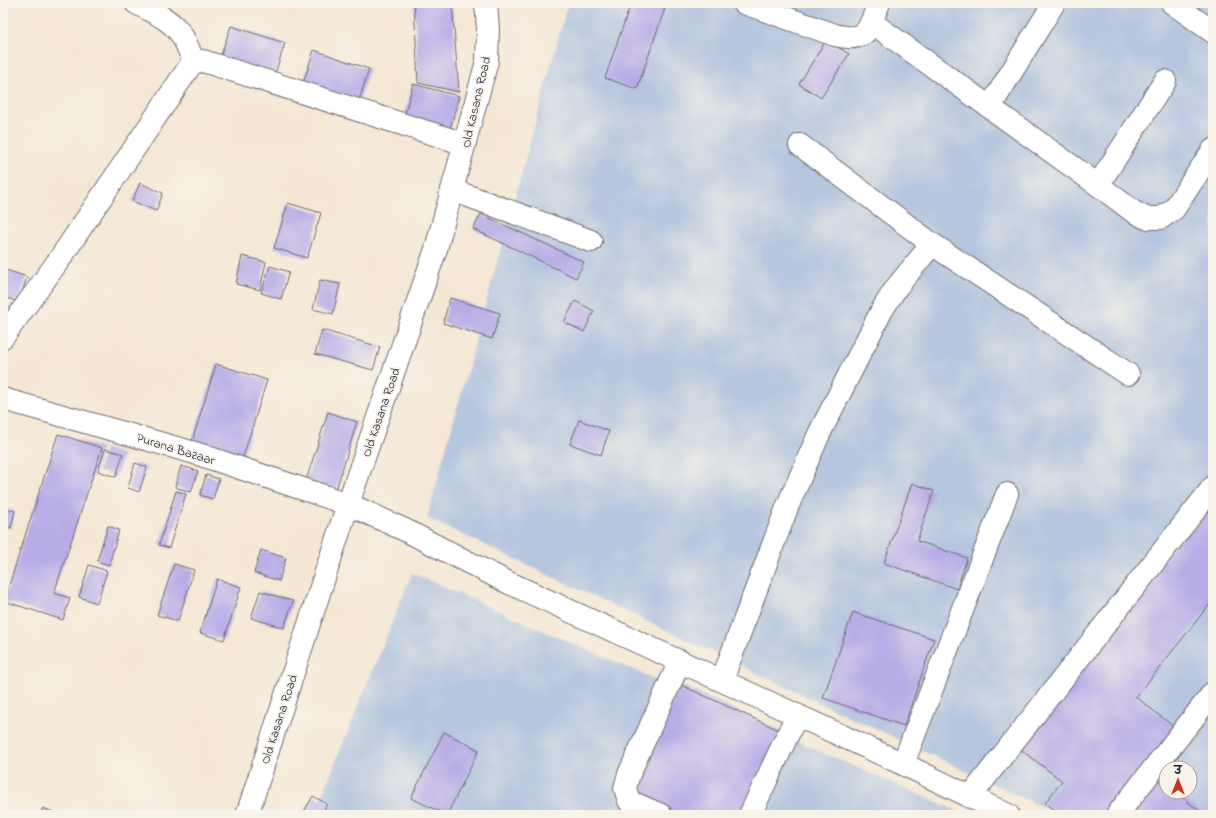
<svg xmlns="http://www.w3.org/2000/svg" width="1216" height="818" viewBox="0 0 1216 818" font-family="'Indie Flower','Playpen Sans Deva',sans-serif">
<rect width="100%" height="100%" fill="#f7f3e8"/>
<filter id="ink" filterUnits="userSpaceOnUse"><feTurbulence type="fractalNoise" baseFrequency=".025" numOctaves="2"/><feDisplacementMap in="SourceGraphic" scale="8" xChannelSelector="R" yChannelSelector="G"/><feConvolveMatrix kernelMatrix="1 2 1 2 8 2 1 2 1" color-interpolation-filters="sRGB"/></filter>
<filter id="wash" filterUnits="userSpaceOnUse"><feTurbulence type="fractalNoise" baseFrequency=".012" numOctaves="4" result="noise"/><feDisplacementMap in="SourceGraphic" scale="16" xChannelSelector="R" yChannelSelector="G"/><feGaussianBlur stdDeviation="0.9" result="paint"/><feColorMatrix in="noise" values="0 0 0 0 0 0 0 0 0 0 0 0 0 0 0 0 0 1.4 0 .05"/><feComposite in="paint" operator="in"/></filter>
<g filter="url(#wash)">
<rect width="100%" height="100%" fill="#f5e7d3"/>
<path fill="#b5c6de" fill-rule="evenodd" d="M568,3h645v812h-154l-632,-297zM1166,768h24v24h-24z
M412,573l554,242h-652z"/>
<g id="blocks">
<path fill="#b7ace7" d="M414,3h38l7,89 -41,-9z
M631,3h19l15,5 -28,81 -32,-11z
M231,26l54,17 -11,34 -55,-17z
M826,40l23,14 -28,44 -22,-14z
M314,50l55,19 -11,35 -56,-18z
M413,84l46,12 -10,37 -46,-13z
M140,183l23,10 -7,18 -24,-10z
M288,203l33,10 -14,45 -33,-10z
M481,214l103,48 -8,16 -103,-49z
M242,256l24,6 -6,28 -24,-6z
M270,266l19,6 -8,27 -20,-6z
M3,269l24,8 -8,25 -16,-5z
M320,280l20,4 -7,30 -20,-5z
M450,298l50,15 -8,26 -49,-16z
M575,301l19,10 -10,21 -20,-10z
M322,330l58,17 -7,23 -58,-16z
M216,364l51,16 -24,77 -51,-16z
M328,412l29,10 -22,71 -30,-9z
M579,420l30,11 -8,24 -31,-11z
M58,434l44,14 -48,145 16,5 -7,22 -59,-19z
M105,449l18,5 -7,23 -18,-6z
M135,463l12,4 -8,25 -11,-4z
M181,466l17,5 -7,21 -16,-5z
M206,475l13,4 -6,20 -13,-4z
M912,483l22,8 -17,50 50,17 -10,31 -73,-26z
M176,491l10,3 -17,54 -10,-3z
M1213,498v102l-77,97 42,33 -68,85h-50l-15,-12 17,-22 -43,-33z
M3,508l12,3 -4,17 -8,-2z
M108,526l11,4 -10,35 -12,-4z
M261,550l25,8 -7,23 -25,-8z
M174,564l20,6 -16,51 -21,-6z
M89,565l18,6 -10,32 -18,-6z
M217,579l24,8 -17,53 -24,-7z
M260,591l33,10 -9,27 -33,-10z
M853,612l81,27 -30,87 -81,-28z
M681,685l98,45 -38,85h-63l-46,-21z
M444,732l35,18 -32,65 -36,-17z
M1158,779l8,6v7h9l30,23h-74z
M313,796l14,8 -6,11h-19z
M43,808l12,5 -1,2h-14z"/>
</g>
</g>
<g filter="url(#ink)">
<use href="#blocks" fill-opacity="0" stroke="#6c6770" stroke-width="1"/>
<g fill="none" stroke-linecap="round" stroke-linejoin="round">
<defs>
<path id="minor" d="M136,3c15,8 34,16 44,30 6,8 10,20 14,29
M744,3l91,32c33,8 33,-5 44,-32
M1172,3l41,29
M871,22l227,163 36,27 12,6h15l13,-9 39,-59
M990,107l64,-104
M800,145l132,99 196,130
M1098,185l67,-104
M452,190l139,51
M3,337l56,-77 131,-194 4,-4 9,-1 262,83
M3,399l192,54 153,51 57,26 100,51 398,183 105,51
M722,680l66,-175 31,-71 63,-124 14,-22 36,-44
M903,764l104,-270
M970,797l243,-310
M247,815l101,-311 88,-255 51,-188 1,-32 -2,-26
M661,815l-32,-14 -4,-13 4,-14 51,-113
M750,815l47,-100
M1117,815l96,-122"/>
</defs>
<use href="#minor" stroke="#6c6770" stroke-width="24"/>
<use href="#minor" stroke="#fff" stroke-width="22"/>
</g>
</g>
<g text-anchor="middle" stroke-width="3.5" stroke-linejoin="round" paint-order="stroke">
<g font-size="13" fill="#22223b" stroke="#f7f3e8">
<text transform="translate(475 102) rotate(-77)" y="5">Old Kasana Road</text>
<text transform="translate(380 412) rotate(-71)" y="5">Old Kasana Road</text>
<text transform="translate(176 448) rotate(17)" y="5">Purana Bazaar</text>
<text transform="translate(278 719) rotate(-72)" y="5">Old Kasana Road</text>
</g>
</g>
<rect width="1216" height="818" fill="none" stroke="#f7f3e8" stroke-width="16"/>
<g transform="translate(1178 780)"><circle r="19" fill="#f7f3e8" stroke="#a29fa3"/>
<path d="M0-3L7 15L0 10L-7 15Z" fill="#c8321e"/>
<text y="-6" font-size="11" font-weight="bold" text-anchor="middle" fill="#22223b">उ</text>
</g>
</svg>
